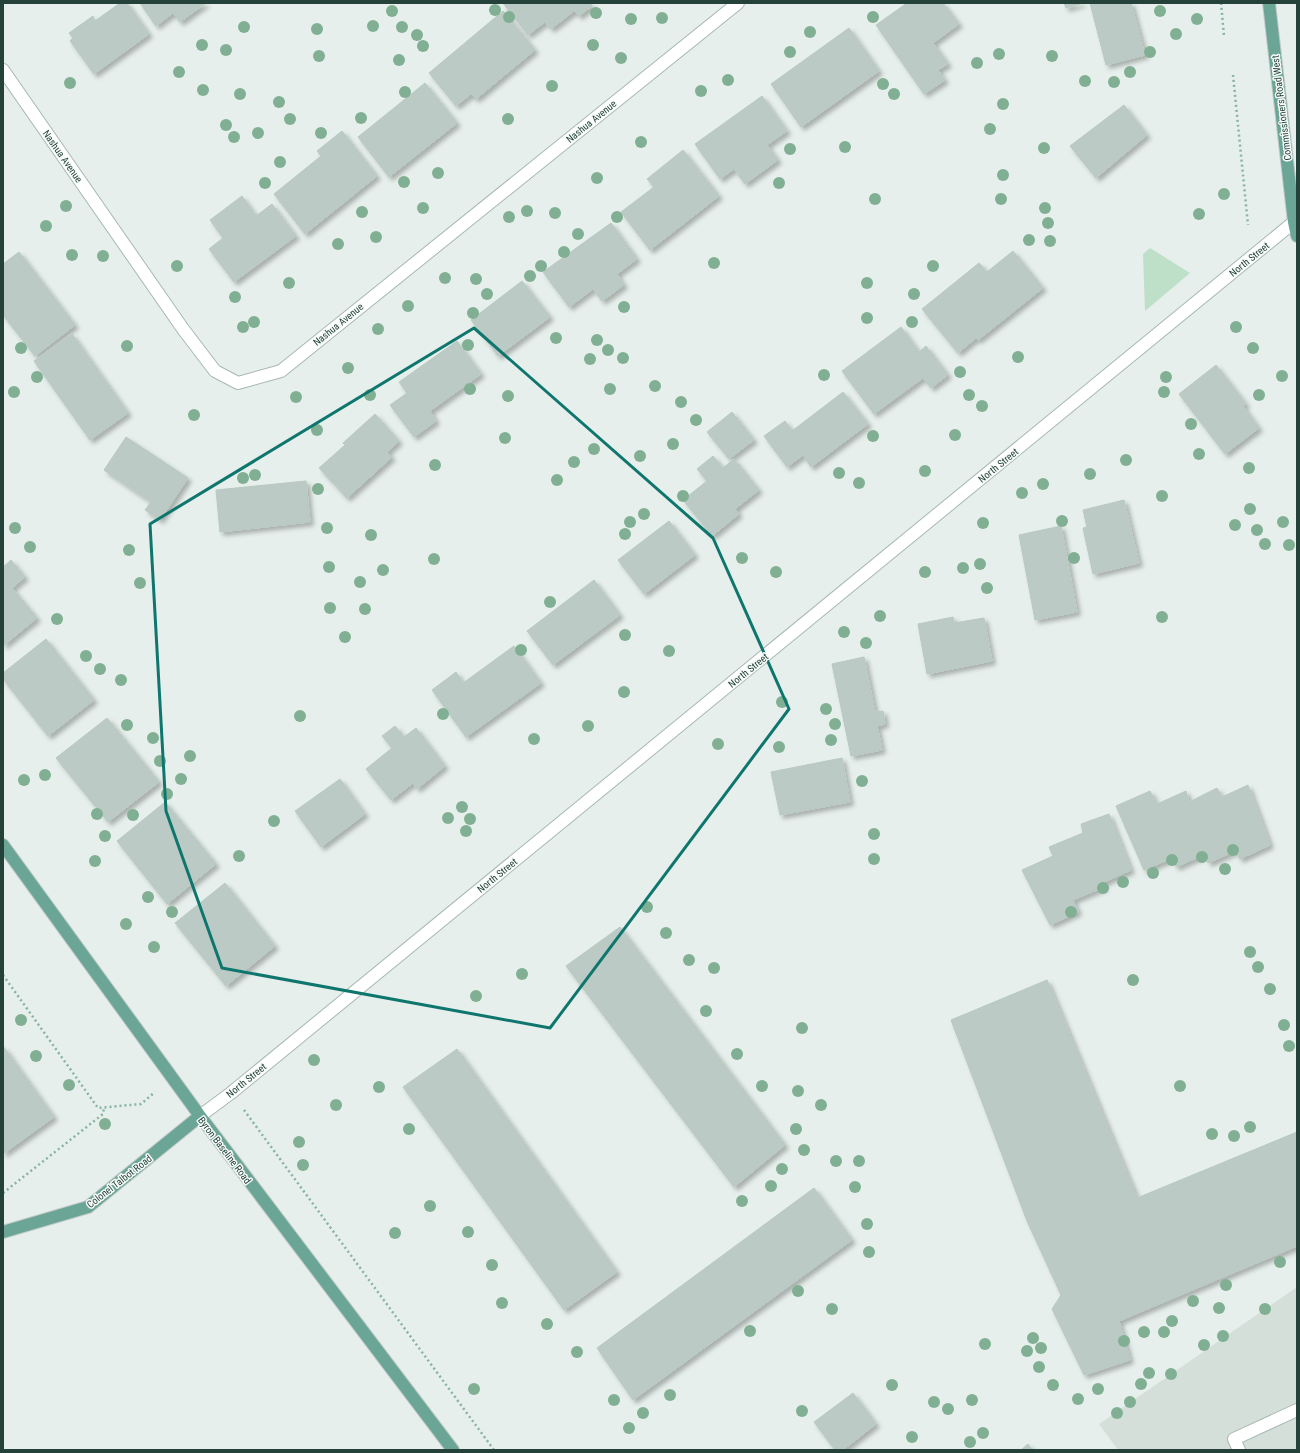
<svg xmlns="http://www.w3.org/2000/svg" width="1300" height="1453" viewBox="0 0 1300 1453" font-family="'Roboto Condensed',sans-serif">
<defs>
<filter id="shadow"><feDropShadow dx="3.5" dy="3.5" stdDeviation="2" flood-color="#0004"/></filter>
</defs>
<rect width="100%" height="100%" fill="#e6efeb"/>
<path fill="#d4dfda" d="M1297,1287v163h-179l-19,-26z"/>
<path fill="#bfe0c8" d="M1150,248l40,25 -45,38 -2,-57z"/>
<path fill="#bbcac4" stroke="#b8c9c2" filter="url(#shadow)" d="M120,3h7l22,31 -55,40 -24,-33 3,-3 -4,-5 24,-17 2,5z
M140,3h66l-26,19 -7,-9 -17,13z
M503,3h87l2,3 -13,10 -5,-5 -23,18 -6,-7 -17,13z
M907,3h36l16,21 -26,19 15,21 -10,6 7,10 -21,14 -48,-69z
M1064,3h19l-17,5z
M1090,3h41l14,52 -39,10z
M503,11l32,39 -59,49 -5,-5 -15,12 -27,-33z
M849,28l30,43 -78,56 -30,-43z
M425,83l32,40 -68,54 -31,-40z
M762,96l25,35 -20,14 11,15 -33,24 -11,-15 -14,10 -25,-35z
M1124,105l23,30 -51,43 -26,-32z
M342,131l35,45 -72,58 -31,-40 47,-38 -4,-5z
M683,150l36,46 -69,54 -29,-38 33,-25 -7,-8z
M242,196l14,20 16,-12 24,32 -62,46 -25,-33 14,-11 -13,-18z
M611,223l26,36 -20,15 7,11 -22,16 -9,-12 -24,18 -26,-35z
M1013,251l30,37 -65,52 -2,-2 -18,15 -36,-44 57,-46 8,9z
M19,252l56,73 -40,31 -32,-41v-51z
M522,281l28,36 -52,39 -27,-36z
M901,327l18,25 7,-6 22,29 -17,13 -8,-10 -49,36 -32,-43z
M72,334l56,79 -38,27 -56,-79z
M457,341l24,33 -51,37 6,10 -22,16 -24,-32 17,-12 -8,-11z
M1216,365l30,39 -3,2 16,22 -34,26 -46,-60z
M843,392l25,32 -57,43 -8,-12 -16,12 -23,-31 21,-15 7,10z
M732,412l22,28 -25,19 -22,-27z
M375,414l24,27 -12,11 5,5 -45,41 -28,-30 26,-23 -2,-2z
M126,437l62,41 -28,42 -15,-10 6,-8 -47,-32z
M713,456l10,12 11,-9 25,31 -24,19 4,5 -27,22 -29,-36 24,-19 -10,-12z
M306,481l4,41 -90,10 -4,-42z
M1124,500l15,63 -46,11 -10,-46 4,-1 -4,-17z
M669,521l26,34 -51,39 -26,-34z
M1061,526l16,86 -42,8 -16,-85z
M11,560l14,17 -13,11 25,30 -34,28v-79z
M594,580l26,35 -67,50 -26,-34z
M953,617l1,6 30,-5 8,43 -65,13 -9,-50z
M46,639l48,61 -46,36 -45,-57v-6z
M514,646l27,37 -75,54 -34,-47 24,-18 7,11z
M864,657l11,55 8,-1 2,13 -8,2 5,24 -31,6 -19,-92z
M107,718l52,64 -51,40 -52,-64z
M395,726l9,11 12,-9 29,38 -28,23 -4,-6 -22,17 -25,-31 26,-21 -10,-12z
M842,758l8,44 -70,13 -9,-43z
M340,779l25,35 -44,33 -26,-36z
M1248,785l22,60 -30,14 -5,-8 -27,12 -3,-9 -29,13 -4,-9 -28,12 -28,-64 34,-15 7,13 29,-13 3,11 28,-14 5,9z
M165,802l51,62 -49,40 -50,-63z
M1109,814l22,56 -29,13 2,4 -31,13 5,12 -28,13 -28,-55 31,-14 -4,-9 34,-14 -2,-9z
M225,883l50,63 -49,40 -51,-63z
M620,927l165,218 -51,42 -168,-221z
M1047,980l90,218 160,-66v114l-178,75 11,39 -46,15 -32,-66 9,-14 -34,-74 -76,-201z
M3,1046l51,71 -51,37z
M457,1049l160,223 -53,38 -161,-223z
M814,1188l38,52 -219,160 -36,-52z
M853,1393l23,31 -33,26h-8l-21,-28z
M1028,1444l4,6h-11z"/>
<g fill="none" stroke-linecap="round" stroke-linejoin="round">
<defs>
<path id="minor" d="M3,70l180,259 32,42 23,12 43,-12 457,-368
M200,1116l31,-23 1063,-871
M1239,1450l-5,-11 63,-29"/>
<path id="major" d="M1269,3l25,219 3,14
M3,845l197,271 253,334
M3,1232l85,-25 112,-91"/>
</defs>
<use href="#minor" stroke="#a8b8b2" stroke-width="14"/>
<use href="#major" stroke="#c2cac8" stroke-width="14"/>
<path stroke="#86b3a5" stroke-width="2.5" stroke-dasharray="2 3" stroke-linecap="butt" d="M1221,3l3,33
M1233,75l15,150
M3,975l95,133 43,-4 14,-12
M244,1110l250,340
M3,1193l100,-79 1,-7"/>
<use href="#minor" stroke="#fff" stroke-width="12"/>
<use href="#major" stroke="#6aa596" stroke-width="12"/>
</g>
<g fill="#80af93">
<circle cx="495" cy="10" r="6"/>
<circle cx="392" cy="11" r="6"/>
<circle cx="1160" cy="11" r="6"/>
<circle cx="596" cy="13" r="6"/>
<circle cx="509" cy="17" r="6"/>
<circle cx="873" cy="17" r="6"/>
<circle cx="662" cy="18" r="6"/>
<circle cx="631" cy="19" r="6"/>
<circle cx="1197" cy="19" r="6"/>
<circle cx="373" cy="26" r="6"/>
<circle cx="244" cy="27" r="6"/>
<circle cx="402" cy="27" r="6"/>
<circle cx="317" cy="29" r="6"/>
<circle cx="810" cy="32" r="6"/>
<circle cx="1176" cy="34" r="6"/>
<circle cx="417" cy="35" r="6"/>
<circle cx="202" cy="45" r="6"/>
<circle cx="593" cy="45" r="6"/>
<circle cx="423" cy="46" r="6"/>
<circle cx="226" cy="50" r="6"/>
<circle cx="790" cy="52" r="6"/>
<circle cx="1150" cy="52" r="6"/>
<circle cx="999" cy="54" r="6"/>
<circle cx="319" cy="56" r="6"/>
<circle cx="1052" cy="56" r="6"/>
<circle cx="621" cy="58" r="6"/>
<circle cx="399" cy="60" r="6"/>
<circle cx="977" cy="63" r="6"/>
<circle cx="179" cy="72" r="6"/>
<circle cx="1130" cy="72" r="6"/>
<circle cx="728" cy="80" r="6"/>
<circle cx="1085" cy="81" r="6"/>
<circle cx="1114" cy="82" r="6"/>
<circle cx="70" cy="83" r="6"/>
<circle cx="883" cy="84" r="6"/>
<circle cx="552" cy="86" r="6"/>
<circle cx="203" cy="90" r="6"/>
<circle cx="701" cy="91" r="6"/>
<circle cx="405" cy="92" r="6"/>
<circle cx="240" cy="94" r="6"/>
<circle cx="894" cy="94" r="6"/>
<circle cx="279" cy="102" r="6"/>
<circle cx="1003" cy="104" r="6"/>
<circle cx="361" cy="118" r="6"/>
<circle cx="290" cy="119" r="6"/>
<circle cx="508" cy="119" r="6"/>
<circle cx="226" cy="125" r="6"/>
<circle cx="990" cy="129" r="6"/>
<circle cx="258" cy="133" r="6"/>
<circle cx="321" cy="133" r="6"/>
<circle cx="234" cy="137" r="6"/>
<circle cx="641" cy="142" r="6"/>
<circle cx="845" cy="147" r="6"/>
<circle cx="1044" cy="148" r="6"/>
<circle cx="790" cy="149" r="6"/>
<circle cx="280" cy="162" r="6"/>
<circle cx="438" cy="173" r="6"/>
<circle cx="1003" cy="175" r="6"/>
<circle cx="597" cy="178" r="6"/>
<circle cx="404" cy="182" r="6"/>
<circle cx="265" cy="183" r="6"/>
<circle cx="779" cy="183" r="6"/>
<circle cx="1224" cy="194" r="6"/>
<circle cx="875" cy="199" r="6"/>
<circle cx="1001" cy="199" r="6"/>
<circle cx="66" cy="206" r="6"/>
<circle cx="423" cy="208" r="6"/>
<circle cx="1045" cy="208" r="6"/>
<circle cx="527" cy="211" r="6"/>
<circle cx="362" cy="212" r="6"/>
<circle cx="555" cy="213" r="6"/>
<circle cx="1199" cy="214" r="6"/>
<circle cx="509" cy="217" r="6"/>
<circle cx="617" cy="217" r="6"/>
<circle cx="1048" cy="223" r="6"/>
<circle cx="46" cy="226" r="6"/>
<circle cx="578" cy="234" r="6"/>
<circle cx="376" cy="237" r="6"/>
<circle cx="1029" cy="240" r="6"/>
<circle cx="1050" cy="241" r="6"/>
<circle cx="338" cy="244" r="6"/>
<circle cx="564" cy="252" r="6"/>
<circle cx="72" cy="255" r="6"/>
<circle cx="103" cy="256" r="6"/>
<circle cx="714" cy="263" r="6"/>
<circle cx="177" cy="266" r="6"/>
<circle cx="541" cy="266" r="6"/>
<circle cx="933" cy="266" r="6"/>
<circle cx="530" cy="276" r="6"/>
<circle cx="445" cy="278" r="6"/>
<circle cx="476" cy="279" r="6"/>
<circle cx="289" cy="283" r="6"/>
<circle cx="867" cy="283" r="6"/>
<circle cx="487" cy="294" r="6"/>
<circle cx="914" cy="294" r="6"/>
<circle cx="235" cy="297" r="6"/>
<circle cx="408" cy="306" r="6"/>
<circle cx="624" cy="307" r="6"/>
<circle cx="473" cy="313" r="6"/>
<circle cx="867" cy="318" r="6"/>
<circle cx="254" cy="322" r="6"/>
<circle cx="912" cy="322" r="6"/>
<circle cx="243" cy="327" r="6"/>
<circle cx="1236" cy="327" r="6"/>
<circle cx="378" cy="329" r="6"/>
<circle cx="556" cy="338" r="6"/>
<circle cx="597" cy="340" r="6"/>
<circle cx="468" cy="345" r="6"/>
<circle cx="127" cy="346" r="6"/>
<circle cx="21" cy="348" r="6"/>
<circle cx="1253" cy="348" r="6"/>
<circle cx="608" cy="350" r="6"/>
<circle cx="1018" cy="357" r="6"/>
<circle cx="623" cy="358" r="6"/>
<circle cx="590" cy="359" r="6"/>
<circle cx="348" cy="368" r="6"/>
<circle cx="960" cy="372" r="6"/>
<circle cx="824" cy="375" r="6"/>
<circle cx="1282" cy="376" r="6"/>
<circle cx="37" cy="377" r="6"/>
<circle cx="1166" cy="377" r="6"/>
<circle cx="655" cy="386" r="6"/>
<circle cx="470" cy="389" r="6"/>
<circle cx="610" cy="389" r="6"/>
<circle cx="14" cy="392" r="6"/>
<circle cx="1164" cy="392" r="6"/>
<circle cx="370" cy="395" r="6"/>
<circle cx="969" cy="395" r="6"/>
<circle cx="1259" cy="395" r="6"/>
<circle cx="508" cy="396" r="6"/>
<circle cx="296" cy="397" r="6"/>
<circle cx="681" cy="402" r="6"/>
<circle cx="982" cy="406" r="6"/>
<circle cx="194" cy="415" r="6"/>
<circle cx="696" cy="420" r="6"/>
<circle cx="1191" cy="424" r="6"/>
<circle cx="317" cy="430" r="6"/>
<circle cx="955" cy="435" r="6"/>
<circle cx="873" cy="436" r="6"/>
<circle cx="505" cy="438" r="6"/>
<circle cx="673" cy="444" r="6"/>
<circle cx="594" cy="449" r="6"/>
<circle cx="1199" cy="454" r="6"/>
<circle cx="640" cy="456" r="6"/>
<circle cx="1126" cy="460" r="6"/>
<circle cx="574" cy="462" r="6"/>
<circle cx="435" cy="465" r="6"/>
<circle cx="1249" cy="468" r="6"/>
<circle cx="925" cy="471" r="6"/>
<circle cx="839" cy="473" r="6"/>
<circle cx="1090" cy="474" r="6"/>
<circle cx="255" cy="475" r="6"/>
<circle cx="243" cy="478" r="6"/>
<circle cx="557" cy="480" r="6"/>
<circle cx="859" cy="483" r="6"/>
<circle cx="1043" cy="484" r="6"/>
<circle cx="318" cy="489" r="6"/>
<circle cx="1022" cy="493" r="6"/>
<circle cx="683" cy="496" r="6"/>
<circle cx="1162" cy="496" r="6"/>
<circle cx="1250" cy="509" r="6"/>
<circle cx="644" cy="514" r="6"/>
<circle cx="1062" cy="521" r="6"/>
<circle cx="630" cy="522" r="6"/>
<circle cx="1283" cy="522" r="6"/>
<circle cx="983" cy="523" r="6"/>
<circle cx="1235" cy="525" r="6"/>
<circle cx="15" cy="528" r="6"/>
<circle cx="327" cy="528" r="6"/>
<circle cx="1257" cy="530" r="6"/>
<circle cx="625" cy="534" r="6"/>
<circle cx="371" cy="535" r="6"/>
<circle cx="1265" cy="544" r="6"/>
<circle cx="1289" cy="545" r="6"/>
<circle cx="30" cy="547" r="6"/>
<circle cx="129" cy="550" r="6"/>
<circle cx="742" cy="558" r="6"/>
<circle cx="1074" cy="558" r="6"/>
<circle cx="434" cy="559" r="6"/>
<circle cx="980" cy="564" r="6"/>
<circle cx="329" cy="567" r="6"/>
<circle cx="963" cy="568" r="6"/>
<circle cx="383" cy="570" r="6"/>
<circle cx="776" cy="572" r="6"/>
<circle cx="925" cy="572" r="6"/>
<circle cx="360" cy="582" r="6"/>
<circle cx="140" cy="583" r="6"/>
<circle cx="987" cy="588" r="6"/>
<circle cx="550" cy="602" r="6"/>
<circle cx="330" cy="608" r="6"/>
<circle cx="365" cy="609" r="6"/>
<circle cx="880" cy="616" r="6"/>
<circle cx="1162" cy="617" r="6"/>
<circle cx="57" cy="619" r="6"/>
<circle cx="844" cy="632" r="6"/>
<circle cx="625" cy="635" r="6"/>
<circle cx="345" cy="637" r="6"/>
<circle cx="866" cy="643" r="6"/>
<circle cx="521" cy="650" r="6"/>
<circle cx="669" cy="651" r="6"/>
<circle cx="86" cy="656" r="6"/>
<circle cx="100" cy="669" r="6"/>
<circle cx="121" cy="680" r="6"/>
<circle cx="624" cy="692" r="6"/>
<circle cx="782" cy="702" r="6"/>
<circle cx="826" cy="709" r="6"/>
<circle cx="443" cy="714" r="6"/>
<circle cx="300" cy="716" r="6"/>
<circle cx="835" cy="724" r="6"/>
<circle cx="127" cy="725" r="6"/>
<circle cx="588" cy="726" r="6"/>
<circle cx="153" cy="738" r="6"/>
<circle cx="534" cy="739" r="6"/>
<circle cx="831" cy="740" r="6"/>
<circle cx="718" cy="744" r="6"/>
<circle cx="779" cy="747" r="6"/>
<circle cx="190" cy="756" r="6"/>
<circle cx="160" cy="761" r="6"/>
<circle cx="45" cy="775" r="6"/>
<circle cx="181" cy="779" r="6"/>
<circle cx="24" cy="780" r="6"/>
<circle cx="862" cy="781" r="6"/>
<circle cx="167" cy="794" r="6"/>
<circle cx="462" cy="807" r="6"/>
<circle cx="97" cy="814" r="6"/>
<circle cx="133" cy="815" r="6"/>
<circle cx="448" cy="818" r="6"/>
<circle cx="470" cy="819" r="6"/>
<circle cx="274" cy="821" r="6"/>
<circle cx="466" cy="831" r="6"/>
<circle cx="874" cy="834" r="6"/>
<circle cx="105" cy="836" r="6"/>
<circle cx="1233" cy="850" r="6"/>
<circle cx="239" cy="856" r="6"/>
<circle cx="1202" cy="857" r="6"/>
<circle cx="874" cy="859" r="6"/>
<circle cx="1172" cy="860" r="6"/>
<circle cx="95" cy="861" r="6"/>
<circle cx="1225" cy="869" r="6"/>
<circle cx="1153" cy="873" r="6"/>
<circle cx="1123" cy="882" r="6"/>
<circle cx="1103" cy="888" r="6"/>
<circle cx="148" cy="897" r="6"/>
<circle cx="647" cy="907" r="6"/>
<circle cx="172" cy="912" r="6"/>
<circle cx="1071" cy="912" r="6"/>
<circle cx="126" cy="924" r="6"/>
<circle cx="666" cy="933" r="6"/>
<circle cx="154" cy="947" r="6"/>
<circle cx="1250" cy="952" r="6"/>
<circle cx="689" cy="960" r="6"/>
<circle cx="1258" cy="967" r="6"/>
<circle cx="714" cy="968" r="6"/>
<circle cx="522" cy="974" r="6"/>
<circle cx="1133" cy="980" r="6"/>
<circle cx="1270" cy="989" r="6"/>
<circle cx="476" cy="996" r="6"/>
<circle cx="706" cy="1011" r="6"/>
<circle cx="21" cy="1020" r="6"/>
<circle cx="1284" cy="1025" r="6"/>
<circle cx="802" cy="1028" r="6"/>
<circle cx="1289" cy="1046" r="6"/>
<circle cx="737" cy="1054" r="6"/>
<circle cx="36" cy="1056" r="6"/>
<circle cx="314" cy="1060" r="6"/>
<circle cx="69" cy="1085" r="6"/>
<circle cx="762" cy="1086" r="6"/>
<circle cx="1180" cy="1086" r="6"/>
<circle cx="379" cy="1087" r="6"/>
<circle cx="798" cy="1091" r="6"/>
<circle cx="336" cy="1105" r="6"/>
<circle cx="821" cy="1105" r="6"/>
<circle cx="105" cy="1124" r="6"/>
<circle cx="1250" cy="1127" r="6"/>
<circle cx="409" cy="1129" r="6"/>
<circle cx="796" cy="1129" r="6"/>
<circle cx="1212" cy="1134" r="6"/>
<circle cx="1234" cy="1136" r="6"/>
<circle cx="299" cy="1142" r="6"/>
<circle cx="804" cy="1150" r="6"/>
<circle cx="836" cy="1161" r="6"/>
<circle cx="859" cy="1161" r="6"/>
<circle cx="303" cy="1165" r="6"/>
<circle cx="782" cy="1169" r="6"/>
<circle cx="771" cy="1186" r="6"/>
<circle cx="855" cy="1187" r="6"/>
<circle cx="742" cy="1201" r="6"/>
<circle cx="430" cy="1206" r="6"/>
<circle cx="867" cy="1224" r="6"/>
<circle cx="468" cy="1232" r="6"/>
<circle cx="395" cy="1233" r="6"/>
<circle cx="869" cy="1252" r="6"/>
<circle cx="1280" cy="1262" r="6"/>
<circle cx="492" cy="1265" r="6"/>
<circle cx="1226" cy="1285" r="6"/>
<circle cx="798" cy="1291" r="6"/>
<circle cx="1193" cy="1301" r="6"/>
<circle cx="502" cy="1303" r="6"/>
<circle cx="1219" cy="1308" r="6"/>
<circle cx="832" cy="1309" r="6"/>
<circle cx="1265" cy="1309" r="6"/>
<circle cx="1172" cy="1321" r="6"/>
<circle cx="547" cy="1324" r="6"/>
<circle cx="750" cy="1331" r="6"/>
<circle cx="1144" cy="1332" r="6"/>
<circle cx="1164" cy="1332" r="6"/>
<circle cx="1223" cy="1336" r="6"/>
<circle cx="1033" cy="1338" r="6"/>
<circle cx="1124" cy="1341" r="6"/>
<circle cx="985" cy="1344" r="6"/>
<circle cx="1204" cy="1345" r="6"/>
<circle cx="1041" cy="1348" r="6"/>
<circle cx="1027" cy="1351" r="6"/>
<circle cx="577" cy="1352" r="6"/>
<circle cx="1039" cy="1367" r="6"/>
<circle cx="1149" cy="1373" r="6"/>
<circle cx="1171" cy="1374" r="6"/>
<circle cx="1141" cy="1384" r="6"/>
<circle cx="892" cy="1385" r="6"/>
<circle cx="1053" cy="1385" r="6"/>
<circle cx="474" cy="1389" r="6"/>
<circle cx="1098" cy="1389" r="6"/>
<circle cx="670" cy="1395" r="6"/>
<circle cx="1078" cy="1399" r="6"/>
<circle cx="614" cy="1400" r="6"/>
<circle cx="972" cy="1400" r="6"/>
<circle cx="934" cy="1402" r="6"/>
<circle cx="1130" cy="1402" r="6"/>
<circle cx="948" cy="1409" r="6"/>
<circle cx="802" cy="1411" r="6"/>
<circle cx="643" cy="1413" r="6"/>
<circle cx="1117" cy="1413" r="6"/>
<circle cx="629" cy="1428" r="6"/>
<circle cx="983" cy="1433" r="6"/>
<circle cx="912" cy="1437" r="6"/>
<circle cx="970" cy="1442" r="6"/>
</g>
<path fill="none" stroke="#0f766e" stroke-width="3" stroke-linejoin="round" d="M474,328l239,210 76,171 -239,319 -328,-60 -56,-157 -16,-287z"/>
<g text-anchor="middle" stroke-width="3" stroke-linejoin="round" paint-order="stroke">
<g font-size="10" fill="#24423a" stroke="#f7fbf9">
<text transform="translate(1281 108) rotate(-97)" y="4">Commissioners Road West</text>
<text transform="translate(591 121) rotate(-39)" y="4">Nashua Avenue</text>
<text transform="translate(63 156) rotate(55)" y="4">Nashua Avenue</text>
<text transform="translate(1249 259) rotate(-39)" y="4">North Street</text>
<text transform="translate(338 324) rotate(-39)" y="4">Nashua Avenue</text>
<text transform="translate(998 465) rotate(-39)" y="4">North Street</text>
<text transform="translate(748 670) rotate(-39)" y="4">North Street</text>
<text transform="translate(497 875) rotate(-39)" y="4">North Street</text>
<text transform="translate(246 1080) rotate(-39)" y="4">North Street</text>
<text transform="translate(225 1150) rotate(53)" y="4">Byron Baseline Road</text>
<text transform="translate(119 1181) rotate(-38)" y="4">Colonel Talbot Road</text>
</g>
</g>
<rect width="1300" height="1453" fill="none" stroke="#24423a" stroke-width="8"/>
</svg>
